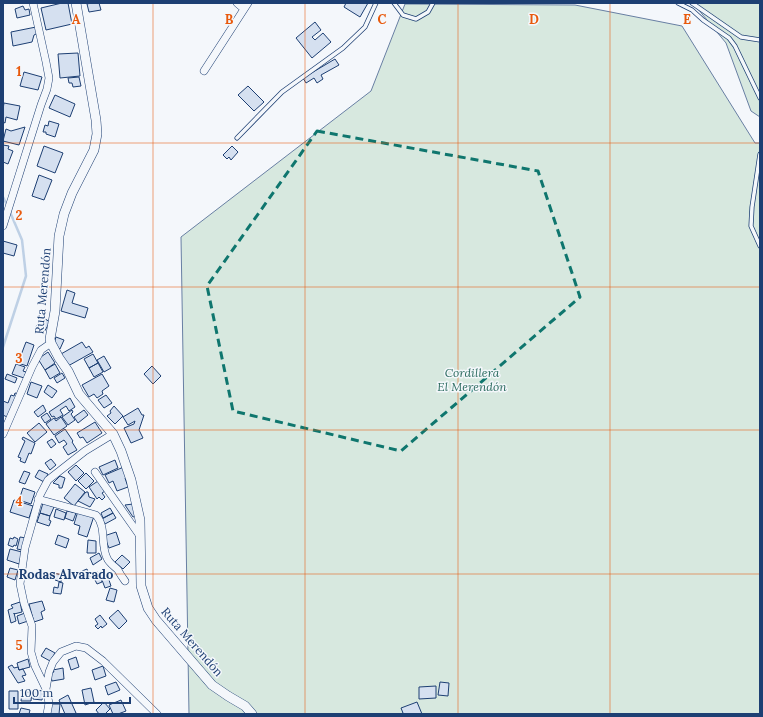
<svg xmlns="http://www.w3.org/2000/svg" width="763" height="717" viewBox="0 0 763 717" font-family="Lora,serif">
<rect width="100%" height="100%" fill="#f4f7fb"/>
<path fill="#d7e8df" stroke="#687fa3" d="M693,3h67v114l-9,-6 -25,-68z
M405,4l170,1 107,21 73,117h5v571h-571l-8,-477 190,-146z"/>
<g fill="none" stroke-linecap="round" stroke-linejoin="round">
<path stroke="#bed0e5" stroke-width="2.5" d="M3,197l4,8
M3,347l23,-71 -4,-36 -12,-28"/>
</g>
<path fill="#d5e0f0" stroke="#1d3f73" d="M62,3h6l4,21 -26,6 -5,-22z
M91,3h8l2,7 -12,2 -2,-8z
M346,3h22l-8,14 -16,-10z
M23,6l2,4 4,-1 1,6 -13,3 -2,-9z
M315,22l6,8 -9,7 3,3 8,-7 8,9 -19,16 -16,-20z
M36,27l2,6 -4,2 -2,7 -19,4 -2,-14z
M78,53l2,23 -20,2 -2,-24z
M335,59l4,6 -18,10 2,4 -6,4 -3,-5 -8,5 -3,-5z
M24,72l18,5 -4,13 -18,-4z
M79,77l2,9 -8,1 -1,-4h-3l-1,-5z
M248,86l16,16 -10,9 -16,-16z
M55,95l20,9 -5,13 -21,-9z
M4,103l16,3 -3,14 -11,-3 -1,6 -2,-1v-13z
M49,121l10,3 -4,13 -9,-3v-2h-3l2,-7 3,1z
M25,127l-6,18 -16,-4 3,-12 5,2z
M3,145l6,1 -1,3 5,2 -5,13 -5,-2z
M44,146l19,7 -8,20 -18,-7z
M232,146l6,6 -7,8 -2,-3 -2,2 -4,-4z
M39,175l13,5 -8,20 -12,-4z
M3,241l14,4 -3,11 -11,-3z
M67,290l8,3 -3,10 16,5 -3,10 -24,-7z
M42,317l8,5 -6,10 -8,-5z
M56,337l8,3 -4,9 -7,-3z
M26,342l8,3 -7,21 -9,-3z
M82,342l4,6 3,-2 4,6 -25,14 -7,-12z
M48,352l7,11 -10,7 -7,-11z
M93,354l5,9 -9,5 -5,-9z
M104,356l7,12 -7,4 -7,-12z
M98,363l5,9 -9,5 -5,-9z
M16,364l9,3 -2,4 3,1 -2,6 -12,-4z
M55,364l5,9 -10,6 -5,-9z
M152,366l9,10 -8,8 -9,-10z
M62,373l3,5 -8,5 -3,-5z
M7,374l10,4 -2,5 -10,-4z
M102,374l7,12 -7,5 1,3 -6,4 -3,-4 -5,3 -7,-12z
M31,382l11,4 -5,12 -10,-4z
M48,385l9,6 -5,7 -8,-6z
M15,393l4,1 -7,19 -3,-1 -2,5 -4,-2v-14l5,2 3,-8 3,1z
M106,395l6,8 -8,5 -6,-8z
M70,398l5,9 -6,4 -3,-5 -6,4 3,5 -7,4 -2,-3 -2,1 -3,-5z
M43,405l3,6 -8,6 -4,-5z
M114,406l9,10 -8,8 -8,-8 4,-3 -1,-2z
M138,408l4,7h2l-5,15 4,8 -12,5 -7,-15 10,-4 1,-3 -7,4 -5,-8z
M72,410l1,2 -2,2 4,6 -7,5 -6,-8z
M84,410l4,5 -10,8 -4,-6z
M47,413l4,6 -6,4 -4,-6z
M61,417l6,9 -13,9 -8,-11 8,-6 2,3z
M95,422l7,11 -15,10 -4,-6 -3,1 -3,-5z
M39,423l8,9 -12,10 -8,-9z
M65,429l8,12 -1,1 5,8 -9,5 -5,-8 4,-3 -3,-4 -5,3 -4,-7z
M23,437l12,6 -4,11 -2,-1 -4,10 -5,-2 1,-3 -3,-1 7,-16 -3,-2z
M52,439l4,5 -5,4 -4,-6z
M51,459l5,6 -6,5 -5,-7z
M115,460l3,8 -15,7 -4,-8z
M76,465l8,8 -8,8 -8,-9z
M126,466l4,11 -5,1 3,9 -11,4 -4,-10 -4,2 -4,-8z
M39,470l9,4 -4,8 -9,-5z
M24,471l6,2 -5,11 -6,-2z
M86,473l8,8 -8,8 -8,-8z
M60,476l5,2 -3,10h-3v-3l-6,-2z
M98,481l7,10 -3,2 3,4 -3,3 -3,-3 -2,2 -8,-12z
M75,484l10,8 -11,14 -10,-8z
M23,488l12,4 -4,12 -12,-4z
M86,492h2l1,5 6,2 -5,8 -12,-6z
M14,500l19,6 -4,12 -19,-6z
M43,503l11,4 -4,9 -10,-3z
M133,504l3,12 -3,1 -8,-12z
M110,508l3,5 -10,5 -2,-5z
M56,509l10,4 -2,7 -10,-3z
M67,511l9,2 -3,8 -8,-3z
M78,511l16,5 -7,21 -9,-3 2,-8 -6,-2z
M40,513l10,3 -1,4 2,1 -2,5 -12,-4z
M113,513l3,5 -11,6 -3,-5z
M116,532l4,12 -11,4 -5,-12z
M58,535l11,4 -3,9 -11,-4z
M14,537l4,2 -2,7 -2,-1 -1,2 -5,-2 2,-7 3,1z
M20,537l6,1 -4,12 -5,-1z
M88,540l8,1v12h-9z
M10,549l12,3 -3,12 -12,-4z
M99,553l3,6 -9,6 -3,-7z
M122,555l8,7 -7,7 -8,-7z
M10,568l8,2 -3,10 -8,-3z
M87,569l3,8 -6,2 -2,-8z
M98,572l1,4 7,-3 1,4 -6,2 1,3 -5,2 -5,-10z
M54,573l8,2 -1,7 -6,-2v-1l-3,-1z
M108,577l3,9 -6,2 -3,-8z
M59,582l4,1 -2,11 -8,-1 1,-6 4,1z
M110,588l7,2 -3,12 -8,-2z
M42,601l3,9 -4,2 2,7 -9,3 -5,-18z
M20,602l2,10 -8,2v-1l2,8 -5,2 -3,-13 5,-2 -2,-3z
M118,610l9,11 -8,8 -10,-11z
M25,613l3,8 -9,3 -2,-8z
M100,615l7,9 -5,4 -1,-2 -3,3 -3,-3 3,-2 -3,-5z
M46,648l9,5 -5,8 -9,-5z
M76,657l3,10 -8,3 -3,-10z
M28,659l2,8 -11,3 -2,-7z
M12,665l2,3 4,-1 1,3 4,-1 3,6 -4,1 3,5 -7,2 -10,-16z
M103,666l3,10 -11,4 -3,-10z
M63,668l1,11 -12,2 -2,-8 4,-1 -1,-2z
M116,682l4,8 -12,5 -3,-9z
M440,682l9,1 -1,13 -10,-1z
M436,686v12l-17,1v-12z
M91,688l3,14 -9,3 -3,-15z
M34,690l10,1 -2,9 -9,-1z
M9,691h9v18h-9z
M22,692h10l-1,9h-10z
M68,695l8,18 -2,1h-9l-6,-14z
M121,700l5,11 -8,3h-5l-4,-9z
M104,702l6,7 -5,5h-6l-3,-4z
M417,702l5,12h-21l2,-1 -2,-5z
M51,704h9l-1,10h-9z
M21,708l9,2 -1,4h-10z"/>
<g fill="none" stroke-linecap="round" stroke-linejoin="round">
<defs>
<path id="service" d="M394,3l9,12 13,4 12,-7 5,-9
M678,3l14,7 11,10 26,18 6,8 25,52
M692,3l49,34 19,3
M237,138l45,-46 61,-44 22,-21 11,-24
M760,154l-8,53 -1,19 9,20"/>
<path id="minor" d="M237,3l7,6
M204,71l44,-68
M3,226l38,-121 6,-16 2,-11 -3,-16 -13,-59
M3,434l29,-67 9,-17 10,-7
M95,472l45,64
M38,499l58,16c11,13 4,29 11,43 2,5 7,8 11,12 2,4 4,7 7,11
M46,689l3,-17 4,-10 8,-10 15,-6 10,2 17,13 54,53
M47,714l2,-11 -3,-14 -11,-23 -4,-14 1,-26 -8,-23 -4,-19 5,-36 15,-53 8,-15 37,-29 28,-17"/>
<path id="tertiary" d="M76,3l20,117 1,14 -3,16 -22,43 -8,21 -5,22 -4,75 -5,28 1,4 8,15 9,13 11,23 34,40 8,17 10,29 9,40 1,66 7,22 8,12 56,65 16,11 17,10 7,8"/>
</defs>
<use href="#service" stroke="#1d3f73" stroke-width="5"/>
<use href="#minor" stroke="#1d3f73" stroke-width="8"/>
<use href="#tertiary" stroke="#1d3f73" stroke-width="10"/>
<use href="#service" stroke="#f4f7fb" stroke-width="3.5"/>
<use href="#minor" stroke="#f4f7fb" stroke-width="7"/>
<use href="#tertiary" stroke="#f4f7fb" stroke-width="9"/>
</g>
<path fill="none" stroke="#0f766e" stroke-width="3" stroke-dasharray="8 5" stroke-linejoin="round" d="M317,131l221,40 42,126 -179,154 -168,-40 -26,-125z"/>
<path fill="none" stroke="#e8590c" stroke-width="1" stroke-opacity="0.55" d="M153,3v711M305,3v711M458,3v711M610,3v711M3,143h757M3,287h757M3,430h757M3,574h757"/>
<g text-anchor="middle" stroke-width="3" stroke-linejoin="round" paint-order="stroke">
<g font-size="12" fill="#1d3f73" stroke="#f4f7fb">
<text transform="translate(43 291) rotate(-85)" y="4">Ruta Merendón</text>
<text transform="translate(192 642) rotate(49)" y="4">Ruta Merendón</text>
</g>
<g font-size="12" font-style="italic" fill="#2c6c60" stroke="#f4f7fb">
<text x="472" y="377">Cordillera<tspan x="472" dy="14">El Merendón</tspan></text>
</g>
<g font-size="13" font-weight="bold" fill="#1d3f73" stroke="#f4f7fb">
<text x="66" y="579">Rodas Alvarado</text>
</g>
</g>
<g font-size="13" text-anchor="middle" font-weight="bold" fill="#e8590c" stroke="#f4f7fb" stroke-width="3" stroke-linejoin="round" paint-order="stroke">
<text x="76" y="24">A</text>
<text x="229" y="24">B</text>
<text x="382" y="24">C</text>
<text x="534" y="24">D</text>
<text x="687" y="24">E</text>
<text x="19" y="76">1</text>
<text x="19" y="220">2</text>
<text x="19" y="363">3</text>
<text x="19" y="506">4</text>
<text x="19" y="650">5</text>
</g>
<rect width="763" height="717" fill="none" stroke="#1d3f73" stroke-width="8"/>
<path d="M14 697v6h116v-6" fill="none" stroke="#1d3f73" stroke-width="2"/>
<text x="20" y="697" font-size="12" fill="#1d3f73" stroke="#f4f7fb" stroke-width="3" paint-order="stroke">100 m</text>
</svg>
